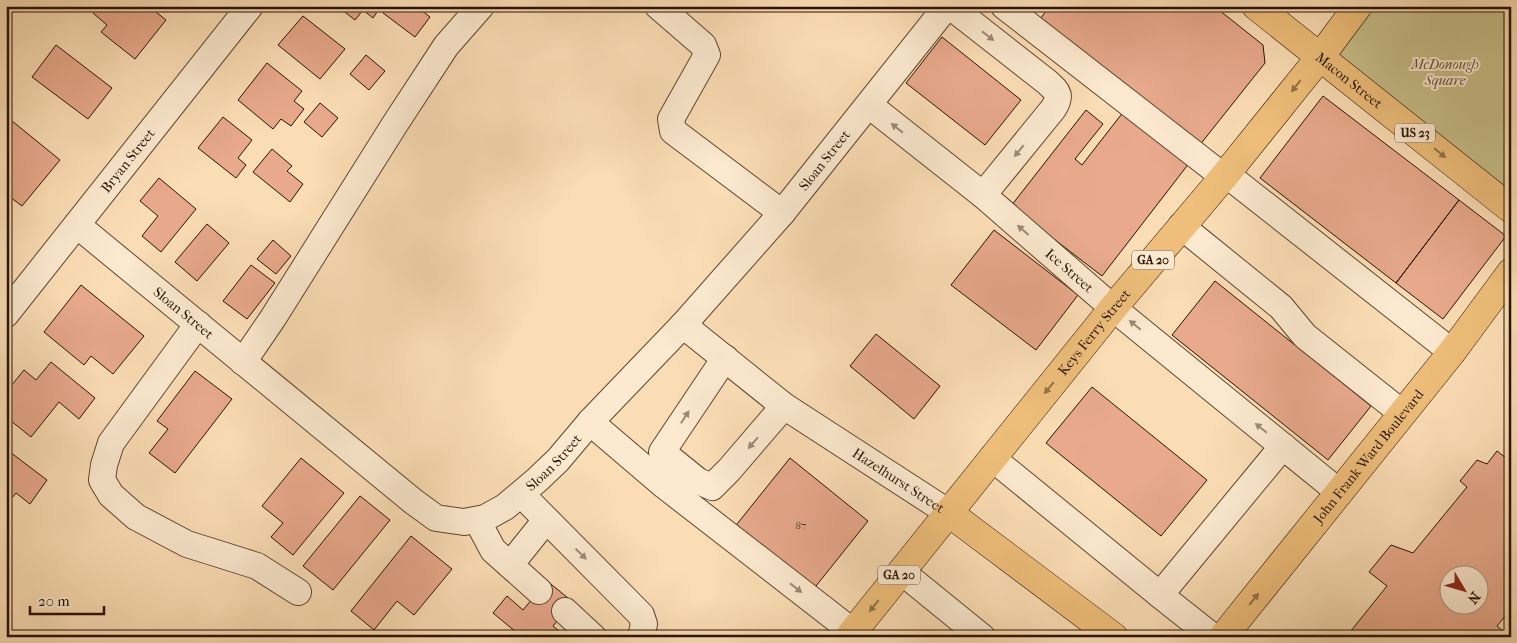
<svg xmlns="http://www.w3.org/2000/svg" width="1517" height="643" viewBox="0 0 1517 643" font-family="'IM FELL French Canon',serif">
<rect width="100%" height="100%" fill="#fbddb5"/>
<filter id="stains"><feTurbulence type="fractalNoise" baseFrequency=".004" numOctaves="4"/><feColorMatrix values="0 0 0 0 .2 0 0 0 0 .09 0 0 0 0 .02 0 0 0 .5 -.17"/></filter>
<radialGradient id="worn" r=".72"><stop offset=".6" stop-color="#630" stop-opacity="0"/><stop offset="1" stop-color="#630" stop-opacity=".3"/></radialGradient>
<path fill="#c7be88" stroke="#786845" d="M1358,6h153v204l-191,-153z"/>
<path fill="#e8a98c" stroke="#281302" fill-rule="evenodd" d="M98,6h55l-2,2 15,12 -31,39 -34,-27 6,-7 -14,-12z
M337,6h44l-8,12 -10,-8 -8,10z
M388,6h28l14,11 -15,20 -32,-24z
M1050,6h164l49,39 2,18 -66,83 -159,-127z
M303,16l42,33 -25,30 -42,-34z
M942,37l79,63 -36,45 -79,-62z
M56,45l56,43 -24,31 -56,-42z
M366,55l19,16 -16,19 -19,-16z
M267,63l35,28 -8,10 10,8 -13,17 -10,-7 -8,10 -35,-29z
M1323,96l136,104 -63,83 -136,-105z
M320,103l18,15 -16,19 -18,-15z
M1086,110l17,14 -28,35 7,6 42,-54 66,51 -88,114 -91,-70z
M6,116l54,44 -38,46 -16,-12z
M223,117l29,23 -14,18 8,7 -10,13 -38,-30z
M272,149l20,17 -5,5 16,13 -13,18 -37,-30z
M159,178l37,31 -35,43 -19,-16 16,-20 -18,-15z
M1459,200l47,36 -63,83 -47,-36z
M207,224l22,19 -32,38 -22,-19z
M994,230l84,65 -42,55 -85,-65z
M273,240l18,16 -15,18 -19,-15z
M251,265l24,18 -28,36 -24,-18z
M1215,281l156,125 -43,54 -156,-125z
M81,285l63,51 -31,38 -22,-18 -7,9 -40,-33z
M876,334l64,52 -26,33 -64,-53z
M51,362l44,36 -16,21 -20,-17 -28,35 -25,-20v-25l18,-22 12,10z
M195,371l37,28 -57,74 -26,-20 19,-24 -11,-8z
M1092,387l115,93 -46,56 -115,-93z
M6,449l41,31 -17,24 -14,-11 -10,12z
M1497,451l14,11v147l-14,17 13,11h-164l41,-51 -18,-14 22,-27 22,8 54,-66 -7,-6 17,-21 10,4zM1450,576h30v30h-30z
M301,458l43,35 -51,62 -22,-18 12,-14 -21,-17z
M790,458l78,63 -56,70 -79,-62z
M360,496l30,24 -57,70 -30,-24z
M411,536l41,33 -38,46 -17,-14 -23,29 -23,-19z
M547,581l26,21 -20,24 13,11h-44l-29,-24 14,-17 16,14z
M959,627l13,10h-21z"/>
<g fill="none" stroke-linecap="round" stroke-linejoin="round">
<defs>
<g id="minor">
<path d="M658,6l45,39 4,10 -36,64 2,12 109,82"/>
<path d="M950,6l97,76c11,10 15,13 6,27l-70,86"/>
<path d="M1004,6l220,171"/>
<path id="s1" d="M869,105l114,90 130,113 226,184"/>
<path d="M1226,174l226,178"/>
<path id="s2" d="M77,225l337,277 22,16 28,4 21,-4 20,-11 32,-27 21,-20 32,-38 93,-97 99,-112 165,-207"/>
<path d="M1181,226l100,81 24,29 97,77"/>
<path id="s3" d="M6,314l244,-308"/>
<path d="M198,324l-87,119 -7,22 -2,15 9,15 25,22 51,27 70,22 41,26"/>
<path id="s4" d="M683,325l101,81 165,107"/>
<path d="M725,358l-63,94 36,29 14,6 17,-17 55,-64"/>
<path d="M243,362l30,-44 122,-194 51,-78 35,-40"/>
<path d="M590,422l75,64 188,146"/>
<path d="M992,458l168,137 53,42"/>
<path d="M521,494l120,121 3,9 -3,13"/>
<path d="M477,520l16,30 46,41"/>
<path d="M510,565l36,-45"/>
<path d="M902,572l80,65"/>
<path d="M1160,595l123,-149"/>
<path d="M565,611l28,26"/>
</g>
<g id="major">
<path id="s5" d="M1256,6l255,203"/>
<path d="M949,513l165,124"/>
<path id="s6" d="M849,637l264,-329 113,-134 94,-117 38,-51"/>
<path id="s7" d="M1223,637l229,-285 59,-80"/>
</g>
</defs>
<use href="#minor" stroke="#5d462f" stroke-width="28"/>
<use href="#major" stroke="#281302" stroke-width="29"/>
<use href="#minor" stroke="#fce9cf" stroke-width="26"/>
<use href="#major" stroke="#eebe7a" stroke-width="28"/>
</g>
<defs><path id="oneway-solid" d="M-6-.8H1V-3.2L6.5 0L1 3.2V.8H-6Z" transform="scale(1.25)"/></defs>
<g fill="#9d8973">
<use href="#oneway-solid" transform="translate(988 36) rotate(38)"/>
<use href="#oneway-solid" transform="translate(897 128) rotate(-142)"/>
<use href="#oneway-solid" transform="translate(1019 151) rotate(129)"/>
<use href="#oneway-solid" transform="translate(1023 230) rotate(-139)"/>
<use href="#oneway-solid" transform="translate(1135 325) rotate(-141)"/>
<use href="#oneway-solid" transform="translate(685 417) rotate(-57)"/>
<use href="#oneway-solid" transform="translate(1261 428) rotate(-141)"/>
<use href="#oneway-solid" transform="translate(753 443) rotate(131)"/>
<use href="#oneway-solid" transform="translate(581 554) rotate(44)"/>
<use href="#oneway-solid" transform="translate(796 588) rotate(38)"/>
</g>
<g fill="#957144">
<use href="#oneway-solid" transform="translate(1296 86) rotate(128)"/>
<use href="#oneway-solid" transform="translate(1440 153) rotate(39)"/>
<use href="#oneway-solid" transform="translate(1049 388) rotate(129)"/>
<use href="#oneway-solid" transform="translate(1254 599) rotate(-51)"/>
<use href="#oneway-solid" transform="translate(874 606) rotate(129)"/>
</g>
<g text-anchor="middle" stroke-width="4" stroke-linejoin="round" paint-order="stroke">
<g font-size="11" fill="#583824">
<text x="801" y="529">87</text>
</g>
<g fill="#fce9cf" stroke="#685340" stroke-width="1">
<rect x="1395" y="123.5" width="40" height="19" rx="4"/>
<rect x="1132" y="250.5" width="42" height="19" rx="4"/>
<rect x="878" y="565.5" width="42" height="19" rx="4"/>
</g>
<g font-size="12" font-weight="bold" fill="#281302">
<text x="1415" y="137">US 23</text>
<text x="1153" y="264">GA 20</text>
<text x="899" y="579">GA 20</text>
</g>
<g font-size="14" font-style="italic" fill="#604f31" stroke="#fce9cf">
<text x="1445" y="69">McDonough<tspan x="1445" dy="16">Square</tspan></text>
</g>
<g font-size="14" fill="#281302" stroke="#fce9cf">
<text dy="5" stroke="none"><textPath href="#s5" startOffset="119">Macon Street</textPath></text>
<text dy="5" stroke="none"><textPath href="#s3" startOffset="196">Bryan Street</textPath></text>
<text dy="5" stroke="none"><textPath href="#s2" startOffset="1008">Sloan Street</textPath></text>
<text dy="5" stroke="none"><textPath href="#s1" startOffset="260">Ice Street</textPath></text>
<text dy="5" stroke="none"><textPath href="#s2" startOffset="138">Sloan Street</textPath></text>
<text dy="5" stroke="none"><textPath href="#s6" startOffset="391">Keys Ferry Street</textPath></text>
<text dy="5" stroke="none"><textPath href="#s7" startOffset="232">John Frank Ward Boulevard</textPath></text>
<text dy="5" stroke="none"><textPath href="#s2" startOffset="602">Sloan Street</textPath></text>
<text dy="5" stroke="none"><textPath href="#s4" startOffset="266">Hazelhurst Street</textPath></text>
</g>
</g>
<rect width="1517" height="643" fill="none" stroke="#fbddb5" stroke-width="25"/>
<rect x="8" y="8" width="1502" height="628" fill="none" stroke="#281302" stroke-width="2.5"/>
<rect x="12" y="12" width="1492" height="618" fill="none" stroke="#281302"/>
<g transform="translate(1464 590) rotate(128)"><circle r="24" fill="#fce9cf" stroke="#a7937d"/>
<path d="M0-4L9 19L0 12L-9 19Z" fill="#8f2418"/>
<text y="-8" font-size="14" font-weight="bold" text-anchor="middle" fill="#281302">N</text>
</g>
<path d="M30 606v8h74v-8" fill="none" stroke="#281302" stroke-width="2.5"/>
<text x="38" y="606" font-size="15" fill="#281302" stroke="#fce9cf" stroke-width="4" paint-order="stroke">20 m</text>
<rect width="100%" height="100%" filter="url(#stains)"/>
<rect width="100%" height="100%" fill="url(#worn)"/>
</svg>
